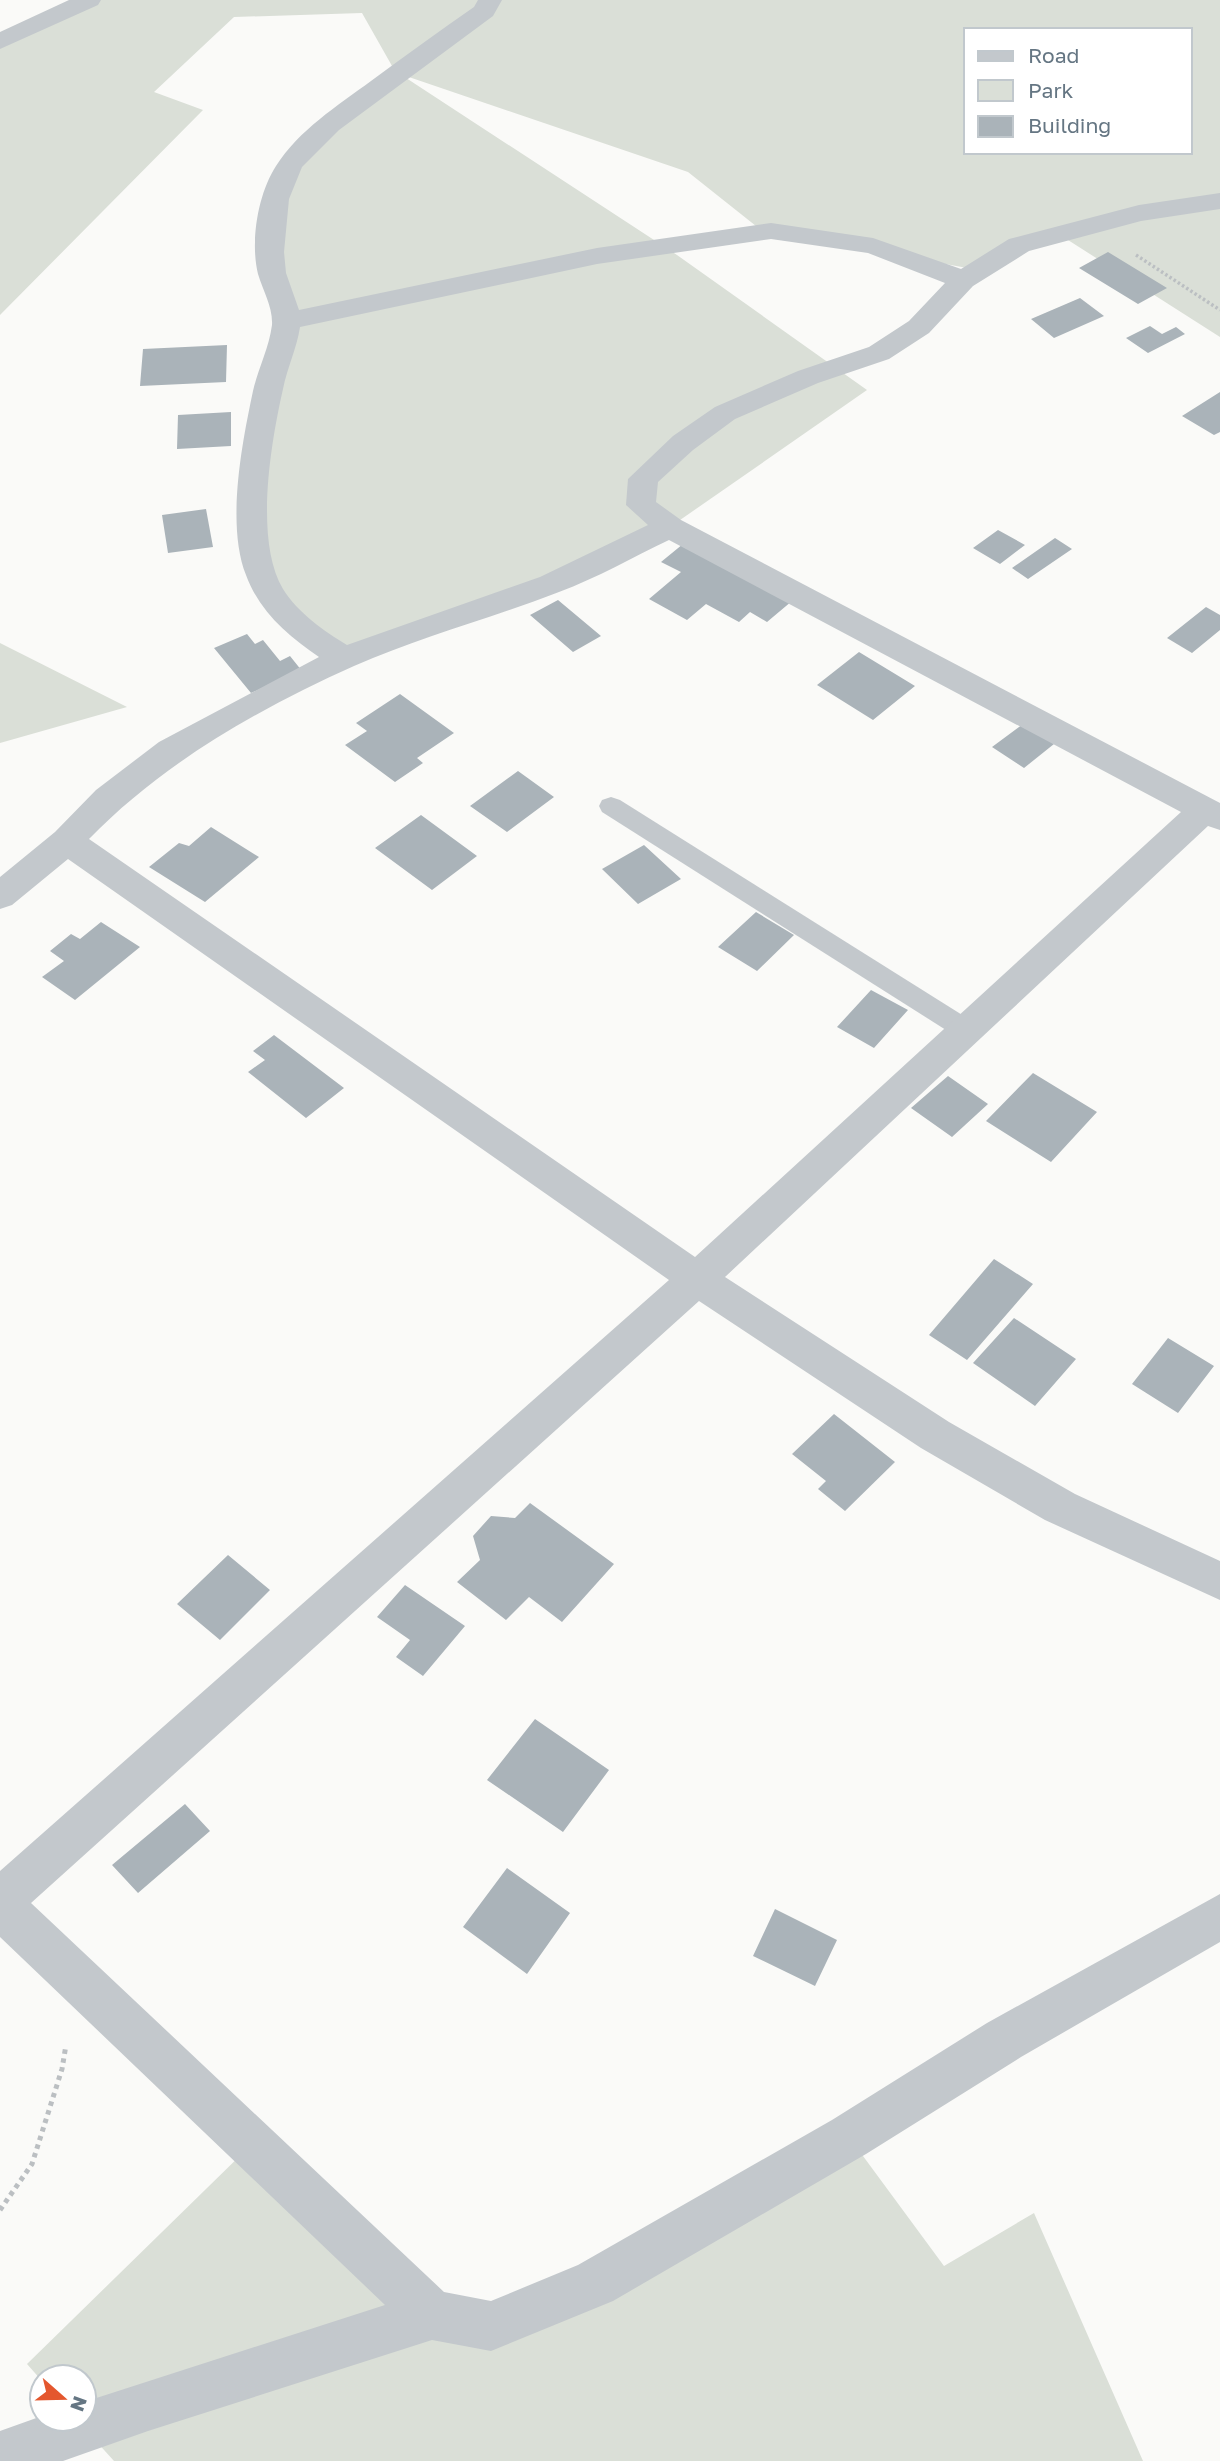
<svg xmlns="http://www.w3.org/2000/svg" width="1220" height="2461" viewBox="0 0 1220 2461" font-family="'Golos Text',sans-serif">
<rect width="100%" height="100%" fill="#fafaf8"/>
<path fill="#dadfd7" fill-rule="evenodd" d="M89,0h1131v337l-163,-104 -79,37 -217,-40 -73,-58 -288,-98 277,181 190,135 -197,137 -326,131 -84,-85 21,-393 115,-107 -34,-60 -128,4 -80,75 49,18 -203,205v-274zM966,30h224v122h-224z
M0,643l127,64 -127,36z
M849,2137l95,129 90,-53 109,248h-1029l-38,-42h8v-42h-42v4l-15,-17 224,-219 181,170 59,11z"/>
<path fill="#aab3b9" d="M1108,252l59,36 -29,16 -59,-36z
M1080,298l24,18 -50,22 -23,-19z
M1150,326l12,8 14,-7 9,7 -37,19 -22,-15z
M227,345l-1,37 -86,4 3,-37z
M1220,392v40l-6,3 -32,-19z
M231,412v34l-54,3 1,-34z
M206,509l7,38 -45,6 -6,-38z
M998,530l27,15 -25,19 -27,-16z
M1055,538l17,11 -44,30 -16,-11z
M683,544l109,57 -25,21 -17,-10 -11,10 -33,-18 -19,16 -38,-21 32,-27 -20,-10z
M558,600l43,36 -28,16 -43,-37z
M1206,607l14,8v15l-28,23 -25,-15z
M247,634l8,10 8,-4 17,21 10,-5 12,15 -51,22 -37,-45z
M859,652l56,34 -42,34 -56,-35z
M400,694l54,39 -37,25 6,5 -28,19 -50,-37 22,-14 -11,-8z
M1023,724l31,20 -30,24 -32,-21z
M518,771l36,26 -47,35 -37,-26z
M421,815l56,41 -45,34 -57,-42z
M211,827l48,30 -54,45 -56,-35 30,-24 10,3z
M644,845l37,34 -43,25 -36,-35z
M756,912l38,23 -37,36 -39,-24z
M101,922l39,25 -65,53 -33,-23 22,-16 -14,-10 21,-17 9,5z
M871,990l37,20 -34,38 -37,-21z
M274,1035l70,53 -38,30 -58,-46 17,-12 -12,-9z
M1033,1073l64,39 -46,50 -65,-41z
M948,1076l40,28 -36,33 -41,-29z
M994,1259l39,25 -66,76 -38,-25z
M1014,1318l62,41 -41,47 -62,-43z
M1168,1338l46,28 -36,47 -46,-29z
M834,1414l61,48 -50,49 -27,-22 8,-8 -34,-27z
M530,1503l84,61 -52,58 -33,-25 -23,23 -49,-38 23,-22 -7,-24 18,-20 24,2z
M228,1555l42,35 -50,50 -43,-36z
M405,1585l60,41 -42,50 -27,-19 14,-17 -33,-23z
M535,1719l74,51 -46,62 -76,-52z
M185,1804l25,27 -72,62 -26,-28z
M507,1868l63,45 -43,61 -64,-47z
M775,1909l62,31 -22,46 -62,-30z"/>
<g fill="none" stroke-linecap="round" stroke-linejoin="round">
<path stroke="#bbbfc2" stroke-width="3.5" stroke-dasharray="2.5 2.5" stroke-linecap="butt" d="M1136,255l84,55"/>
<path stroke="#bbbfc2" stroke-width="5" stroke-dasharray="4.5 4.5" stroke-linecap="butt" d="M0,2210l32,-46 30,-95 4,-24"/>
<path fill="#c3c8cc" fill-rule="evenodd" d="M611,797l9,3 355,223 4,7 -4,7 -9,3 -9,-3 -355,-225 -3,-6 3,-6z"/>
<path fill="#c3c8cc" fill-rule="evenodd" d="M69,0h32l-3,5 -98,44v-17z
M478,0h24l-9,16 -154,114 -37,37 -13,32 -5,53 2,21 13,37 298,-62 174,-25 102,15 88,31 48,-30 130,-34 81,-12v16l-79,12 -112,30 -56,35 -44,47 -40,26 -71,24 -83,36 -42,31 -35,32 -2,20 25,18 539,283v27l-12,-4 -483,451 224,145 126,72 145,67v39l-175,-80 -124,-72 -222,-147 -668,602 413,389 47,9 87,-36 254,-145 155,-97 233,-129v48l-199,115 -155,97 -253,147 -122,50 -59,-11 -284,91 -85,30h-63v-30l42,-15v3h42v-17l301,-97 -385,-368v-66l669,-591 -601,-421 -56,46 -12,4v-32l55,-45 41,-42 63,-48 160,-85c-31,-21 -60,-46 -73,-82 -20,-50 -4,-132 7,-184 5,-22 16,-43 19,-66 1,-18 -9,-34 -14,-51 -8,-33 0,-80 18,-108 23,-36 61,-60 95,-85 34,-25 68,-50 103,-74zM771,239l97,14 77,30 -36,38 -40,26 -71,24 -83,36 -42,29 -45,43 -2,26 22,20 -108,52 -193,68c-23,-14 -49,-32 -64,-56 -29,-49 -12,-147 0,-200 4,-21 14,-41 17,-62l297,-63zM669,540l512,272 -486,445 -606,-418c74,-76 169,-130 265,-173 66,-29 138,-48 205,-74 38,-14 74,-35 110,-52z"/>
</g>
<rect x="964" y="28" width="228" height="126" fill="#ffffff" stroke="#c1c8cd" stroke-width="2"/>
<rect x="978" y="51" width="35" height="10" fill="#c3c8cc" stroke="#c1c8cd" stroke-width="2"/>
<text x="1028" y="63" font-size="21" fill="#657683">Road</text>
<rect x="978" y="80" width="35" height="21" fill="#dadfd7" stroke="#c1c8cd" stroke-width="2"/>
<text x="1028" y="98" font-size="21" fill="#657683">Park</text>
<rect x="978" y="116" width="35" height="21" fill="#aab3b9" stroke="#c1c8cd" stroke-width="2"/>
<text x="1028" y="133" font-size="21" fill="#657683">Building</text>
<g transform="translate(63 2398) rotate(110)"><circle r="33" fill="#ffffff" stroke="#c1c8cd" stroke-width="2"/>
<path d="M0-5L12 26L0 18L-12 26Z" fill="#e4572e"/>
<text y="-10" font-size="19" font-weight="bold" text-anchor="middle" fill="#657683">N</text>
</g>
</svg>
